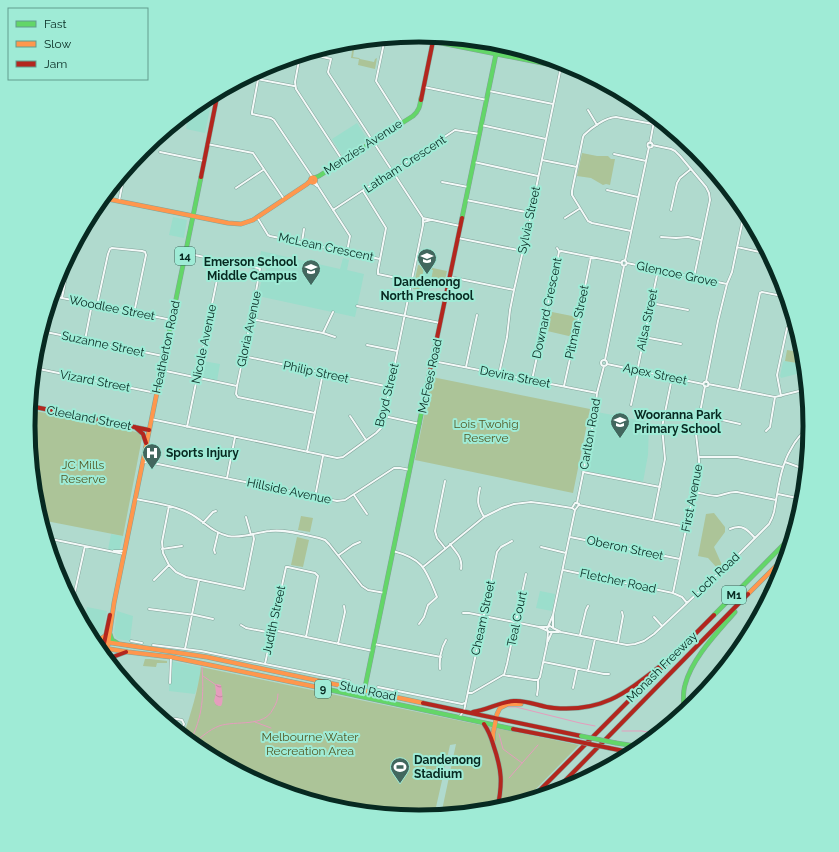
<svg xmlns="http://www.w3.org/2000/svg" width="839" height="852" viewBox="0 0 839 852" font-family="Raleway,sans-serif">
<defs>
<pattern id="water-waves" width="16" height="10" patternUnits="userSpaceOnUse"><rect width="16" height="10" fill="#e59dbd"/><path d="M0 5q4-4 8 0t8 0" fill="none" stroke="#c387a2"/></pattern>
</defs>
<rect width="100%" height="100%" fill="#b0dace"/>
<path fill="#9bdecc" d="M213,94l-8,39 -19,-4 1,-6 -10,-2 25,-21z
M357,123l11,17 -25,17 -11,-18z
M173,217l14,3 -3,18 -15,-3z
M261,251l79,18 3,-11 6,2 -2,10 17,4 -9,43 -97,-21 5,-22 3,-4 -2,-4 -2,-2 -3,1z
M423,268l10,2 -4,21h2l-1,2 -11,-3z
M203,361l17,3 -3,17 -15,-4 -2,-1v-2z
M785,361l18,3 -2,9 -20,5 -1,-2 3,-14z
M597,412l52,10 -1,33 -5,27 -58,-11z
M111,534l12,2 -4,16 -11,-2z
M540,591l15,3 -3,17 -16,-3z
M87,607l20,4 -5,23 -5,1 -8,-1 -5,-9z
M117,611l16,5 -3,25 -13,-2 -3,-6z
M170,661l31,6 -1,11 -5,16 -26,-3z"/>
<path fill="#acc498" d="M342,42l11,2 1,-2 2,1v1h-2v3h1v3h-1l-1,7 6,1 1,1 14,3 1,-3 2,-1 -2,11 -17,-4 1,-6 -8,-1 2,-13z
M582,153l15,3h11l3,3h4l-5,26 -4,-1 -3,1 -12,-7 -14,-2z
M418,265l29,6 -4,17 -13,-3 3,-15 -9,-2 -5,22 -6,-1z
M547,311l30,6 -4,20 -30,-7z
M799,349l5,1 2,22 -5,1 2,-9 -18,-3 2,-11 12,2z
M432,377l158,32 -17,84 -158,-33z
M30,410l79,15 6,4 14,1 10,3 3,5 -19,98 -82,-16 -6,-18 -7,-76z
M714,513l11,14v5l-11,15 8,18 -4,4 -10,-11 -10,-2 8,-42z
M301,516l12,2 -3,14 -12,-2z
M297,537l12,3 -6,27 -12,-2z
M145,659h5l17,2v2h-10l-1,4 -13,-1z
M201,667l260,54 118,24 -55,56 -28,9 -55,5 15,-71 -6,1 -16,71 -15,1 -76,-7 -74,-22 -67,-37 -19,-15c8,-22 15,-46 18,-69z"/>
<path fill="url(#water-waves)" d="M217,684l4,1c1,6 3,17 0,21h-2l-3,-1 -2,-4 2,-8 -1,-8z"/>
<g fill="none" stroke-linecap="round" stroke-linejoin="round">
<path stroke="#e59dbd" stroke-width="1" d="M203,676l13,9
M508,707h8l64,16 15,3
M255,722l16,6
M622,731h20l16,3
M499,734l4,15 19,14
M190,742c13,-26 14,-47 12,-75
M193,744c8,-7 16,-14 26,-18 17,-6 45,2 54,-17 3,-5 5,-9 5,-15
M509,778l29,-33"/>
<defs>
<path id="street" d="M385,38l-9,43 26,41
M456,46l1,-8
M300,55l-5,27 1,7 47,72
M504,56l2,-11
M260,69l-8,43v2l19,4 3,2 39,58
M246,77l48,9
M424,87l63,13
M489,91l64,13
M588,110l9,15
M481,125l65,14
M647.5 145a2.5 2.5 0 1 1 5 0a2.5 2.5 0 1 1-5 0Z
M650,143l5,-27
M207,144l46,9 31,46
M652,145l19,4 4,2 5,5 26,31 3,6 1,7 -16,77
M160,152l44,9
M614,154l32,7
M542,160l35,7
M474,162l64,14
M315,181l4,7 31,48 -3,16
M442,182l26,5
M313,183l4,3
M236,188l27,-18
M607,190l31,7
M363,191l23,37 -8,42v4l33,7
M466,200l65,13
M119,201l6,-30
M333,210l122,-80 25,4
M671,210l6,-27 3,-5 11,-9
M257,217l11,18 2,1 110,23
M423,218l37,8
M565,218l14,-9
M423,222l8,-2
M631,231l-39,-8 -4,-2 -16,-26v-4l11,-54 1,-2c7,-7 22,-18 32,-18l37,7
M661,237l15,1 12,-1 13,3
M458,238l65,13
M302,242l2,-13
M737,247l32,7
M557,248l2,3
M185,253l73,15 2,1 -9,50 -14,67
M621.5 263a2.5 2.5 0 1 1 5 0a2.5 2.5 0 1 1-5 0Z
M625,261l24,-114
M627,263l100,21
M450,277l64,13
M52,296l120,24
M62,298l9,-47
M651,303l37,7
M97,305l11,-51 2,-5 2,-1 30,3 3,1 1,3 -12,58
M357,306l83,17
M251,319l72,14 12,4
M41,331l122,25
M323,333l10,-21
M644,337l37,7
M85,340l7,-36
M367,345l30,6
M243,356l147,31
M605,360l19,-94
M601 363a3 3 0 1 1 6 0a3 3 0 1 1-6 0Z
M433,361c55,11 109,21 164,32
M607,364l96,20
M466,367l11,-52
M34,368l122,25
M161,370l76,16 -1,8 2,3 77,16
M499,374l8,-37 3,-27 4,-20 20,-88v-4l27,-131
M532,380l27,-128 2,-1 61,12
M703.5 384a2.5 2.5 0 1 1 5 0a2.5 2.5 0 1 1-5 0Z
M706,382l12,-61 9,-37 5,-12 13,-63
M708,384l67,13 32,-8
M564,386l11,-50 16,-79
M739,390l21,-97 2,-1 25,5
M781,396l-4,-21 10,-47
M631,405l7,-32v-6l20,-97
M700,415l40,9
M350,416l16,24
M384,416l36,8
M151,419l186,39 6,-1 33,-24 6,-6 41,-202v-7l-94,-144 -1,-2 3,-13 -25,-6
M187,427l34,-167
M766,431l4,-4 5,-30
M307,452l16,-79
M699,457h38l46,10
M143,459l14,5
M143,462l15,2 179,37 8,-1 49,-32h6l10,2
M785,462l22,8
M583,472l77,15
M227,478l8,-41
M480,488c-3,13 -3,17 4,29
M694,492c8,1 15,4 23,4 7,-1 13,-5 20,-4l39,8
M778,494l19,4
M354,495l13,19
M315,497l8,-41
M135,499c16,3 39,6 54,14 14,7 22,19 39,23 15,3 28,-4 42,-5 16,-2 34,4 49,7l6,2 4,4 33,42 6,4 17,3
M577,503l18,-89 2,-21 7,-27
M579,505l107,22
M169,506l-7,36 1,11 6,12 7,7 10,5 58,12 10,-50 -1,-5
M246,517l5,18
M653,520l12,-61 -3,-32 10,-49
M203,523l10,-11 3,-1
M730,529c12,-5 17,0 25,9
M570,537l110,22
M46,538l78,16
M450,544c6,8 13,14 11,25
M541,547l25,6
M445,548l-8,-10 -2,-7 10,-50
M162,549l20,-3
M114,551h9
M393,551c31,8 33,19 44,46l-9,8 -4,12 -5,7
M215,553l-1,-3 4,-17
M339,555l14,-10 7,-3
M286,567h2l27,6 3,3 -12,61
M423,567l61,-50 18,-9 12,-4 17,-2 16,2 25,4 3,2 3,-4 1,-2 -2,-1h-2l-3,5
M563,570l110,23
M154,580l15,-15
M75,591l10,-45
M687,603l-5,-6 -9,-4 26,-127v-6l-3,-26 9,-48
M149,609l46,6 18,4
M463,613h6l70,14 9,4 -1,13 -7,33 -2,3v8l-1,7
M553,615v13l8,4 66,13 8,-1 9,-3 10,-7 84,-79 31,-31 3,-6 2,-6c4,-21 6,-45 17,-63 4,-8 13,-18 20,-24
M654,617l8,9
M241,625l5,3 26,5
M540,627h8l2,-1 3,2
M273,630l100,21
M559,632h-11l-1,-3 6,-14 22,-105
M580,635l6,-25 2,-4
M131,641l11,2
M548,641l4,-9
M618,643l5,-27 -1,-4
M338,644l7,-32 -1,-6
M374,644l67,13
M153,645l48,6 148,30
M185,649l14,-69
M544,662l60,12h5
M265,664l21,-97
M440,669c-1,-9 1,-21 6,-29
M588,671l7,-32
M504,675l3,-11 19,-90
M719,675l6,-10 24,-28
M170,683l1,-26
M378,687l84,17 3,-1
M573,688l4,-19
M468,693h4l31,-18 31,5h4
M460,716l4,-5 33,-159 4,-5 11,-6
M159,717l18,2 5,1 2,4 -4,9"/>
<path id="fast" d="M406,36l176,35
M314,178l5,-2 94,-60c6,-5 7,-10 8,-18
M462,218l34,-164
M165,353l36,-176
M714,615l79,-80
M110,634l2,6 5,3
M326,689l187,40
M363,697l60,-292
M684,713c0,-9 -2,-18 1,-28 7,-27 32,-52 50,-73
M616,743l26,4"/>
<path id="slow" d="M310.5 180a2.5 2.5 0 1 1 5 0a2.5 2.5 0 1 1-5 0Z
M103,198l125,25 13,1 12,-4 54,-36 4,-4
M748,594l39,-39
M92,640l115,17 216,46
M96,640l6,-2 4,-3
M97,647l31,5 43,5 155,32
M106,658l8,-55 51,-250
M493,740v-6l4,-20 3,-6 8,-4h13"/>
<path id="jam" d="M421,100l12,-59
M201,177l17,-85
M423,405l39,-187
M30,406l119,24
M135,427l8,7 3,9
M102,653l8,-38
M108,660l2,-2 16,-6
M423,703l158,33
M473,712c14,-2 27,-10 41,-11 14,-1 26,6 40,7 47,4 69,-13 105,-41
M484,724c4,6 7,13 9,20 9,26 10,39 4,66
M513,729l62,12
M609,748l25,5
M553,793l195,-199
M531,799l183,-184"/>
</defs>
<use href="#street" stroke="#82a39a" stroke-width="3"/>
<use href="#fast" stroke="#82a39a" stroke-width="5"/>
<use href="#slow" stroke="#82a39a" stroke-width="5"/>
<use href="#jam" stroke="#82a39a" stroke-width="5"/>
<use href="#street" stroke="#f3f9f8" stroke-width="2"/>
<use href="#fast" stroke="#63d668" stroke-width="4"/>
<use href="#slow" stroke="#ff974d" stroke-width="4"/>
<use href="#jam" stroke="#b3261e" stroke-width="4"/>
<defs>
<path id="fast-bridge" d="M581,736l35,7"/>
<path id="jam-bridge" d="M575,741l34,7"/>
</defs>
<use href="#fast-bridge" stroke="#82a39a" stroke-width="5" stroke-linecap="butt"/>
<use href="#jam-bridge" stroke="#82a39a" stroke-width="5" stroke-linecap="butt"/>
<use href="#fast-bridge" stroke="#63d668" stroke-width="4"/>
<use href="#jam-bridge" stroke="#b3261e" stroke-width="4"/>
</g>
<defs>
<symbol id="school-pin" viewBox="-11 -11 22 30"><path d="M0 17L-7.5 6A9.5 9.5 0 1 1 7.5 6Z" fill="#42675e" stroke="#9febd6"/><path d="M0-5L7-2L0 1L-7-2ZM-4 1L0 2.5L4 1V4Q0 6-4 4Z" fill="#fff"/></symbol>
<symbol id="hospital-pin" viewBox="-11 -11 22 30"><path d="M0 17L-7.5 6A9.5 9.5 0 1 1 7.5 6Z" fill="#42675e" stroke="#9febd6"/><path d="M-5-5h3v3.5h4V-5h3V5h-3V1.5h-4V5h-3Z" fill="#fff"/></symbol>
<symbol id="stadium-pin" viewBox="-11 -11 22 30"><path d="M0 17L-7.5 6A9.5 9.5 0 1 1 7.5 6Z" fill="#42675e" stroke="#9febd6"/><path d="M0-5a6.5 5 0 1 0 0 10a6.5 5 0 1 0 0-10ZM-3.5-1.8h7v3.6h-7Z" fill="#fff"/></symbol>
</defs>
<g fill-rule="evenodd">
<use href="#school-pin" x="416" y="247" width="22" height="30"/>
<use href="#school-pin" x="300" y="258" width="22" height="30"/>
<use href="#school-pin" x="609" y="411" width="22" height="30"/>
<use href="#hospital-pin" x="141" y="442" width="22" height="30"/>
<use href="#stadium-pin" x="389" y="756" width="22" height="30"/>
</g>
<g text-anchor="middle" stroke-width="4" stroke-linejoin="round" paint-order="stroke">
<g fill="#9febd6" stroke="#356357" stroke-width="1">
<rect x="175" y="247" width="20" height="18" rx="3"/>
<rect x="722" y="586" width="24" height="18" rx="3"/>
<rect x="315" y="680" width="16" height="18" rx="3"/>
</g>
<g font-size="11" font-weight="bold" fill="#072921">
<text x="185" y="260">14</text>
<text x="734" y="599">M1</text>
<text x="323" y="693">9</text>
</g>
<g font-size="12" fill="#072921" stroke="#9febd6">
<text transform="translate(363 147) rotate(-33)" y="4">Menzies Avenue</text>
<text transform="translate(405 164) rotate(-33)" y="4">Latham Crescent</text>
<text transform="translate(529 220) rotate(-78)" y="4">Sylvia Street</text>
<text transform="translate(326 247) rotate(12)" y="4">McLean Crescent</text>
<text transform="translate(677 274) rotate(12)" y="4">Glencoe Grove</text>
<text transform="translate(112 308) rotate(11)" y="4">Woodlee Street</text>
<text transform="translate(547 308) rotate(-78)" y="4">Downard Crescent</text>
<text transform="translate(647 320) rotate(-78)" y="4">Ailsa Street</text>
<text transform="translate(577 322) rotate(-78)" y="4">Pitman Street</text>
<text transform="translate(249 329) rotate(-78)" y="4">Gloria Avenue</text>
<text transform="translate(103 344) rotate(12)" y="4">Suzanne Street</text>
<text transform="translate(204 344) rotate(-78)" y="4">Nicole Avenue</text>
<text transform="translate(166 347) rotate(-78)" y="4">Heatherton Road</text>
<text transform="translate(316 372) rotate(12)" y="4">Philip Street</text>
<text transform="translate(655 374) rotate(12)" y="4">Apex Street</text>
<text transform="translate(430 376) rotate(-78)" y="4">McFees Road</text>
<text transform="translate(515 377) rotate(11)" y="4">Devira Street</text>
<text transform="translate(95 381) rotate(11)" y="4">Vizard Street</text>
<text transform="translate(387 395) rotate(-76)" y="4">Boyd Street</text>
<text transform="translate(89 418) rotate(11)" y="4">Cleeland Street</text>
<text transform="translate(590 434) rotate(-80)" y="4">Carlton Road</text>
<text transform="translate(289 491) rotate(12)" y="4">Hillside Avenue</text>
<text transform="translate(692 498) rotate(-79)" y="4">First Avenue</text>
<text transform="translate(625 548) rotate(12)" y="4">Oberon Street</text>
<text transform="translate(716 575) rotate(-43)" y="4">Loch Road</text>
<text transform="translate(618 581) rotate(12)" y="4">Fletcher Road</text>
<text transform="translate(483 618) rotate(-78)" y="4">Cheam Street</text>
<text transform="translate(517 619) rotate(-78)" y="4">Teal Court</text>
<text transform="translate(274 620) rotate(-78)" y="4">Judith Street</text>
<text transform="translate(662 667) rotate(-45)" y="4">Monash Freeway</text>
<text transform="translate(368 691) rotate(12)" y="4">Stud Road</text>
</g>
<g font-size="12" font-weight="bold" fill="#072921" stroke="#9febd6" text-anchor="start">
<text x="297" y="266" text-anchor="end">Emerson School<tspan x="297" dy="14">Middle Campus</tspan></text>
<text x="427" y="286" text-anchor="middle">Dandenong<tspan x="427" dy="14">North Preschool</tspan></text>
<text x="634" y="419">Wooranna Park<tspan x="634" dy="14">Primary School</tspan></text>
<text x="166" y="457">Sports Injury</text>
<text x="414" y="764">Dandenong<tspan x="414" dy="14">Stadium</tspan></text>
</g>
<g font-size="12" fill="#535925" stroke="#9febd6">
<text x="486" y="428">Lois Twohig<tspan x="486" dy="14">Reserve</tspan></text>
<text x="83" y="469">JC Mills<tspan x="83" dy="14">Reserve</tspan></text>
<text x="310" y="741">Melbourne Water<tspan x="310" dy="14">Recreation Area</tspan></text>
</g>
</g>
<path d="M0 0H839V852H0ZM35 426a384 384 0 1 1 768 0a384 384 0 1 1-768 0Z" fill="#9febd6" fill-rule="evenodd"/>
<path fill="none" stroke="#072921" stroke-width="5" d="M35 426a384 384 0 1 1 768 0a384 384 0 1 1-768 0Z"/>
<rect x="8" y="8" width="140" height="72" fill="#9febd6" stroke="#629d8e"/>
<rect x="16" y="21" width="20" height="6" fill="#63d668" stroke="#629d8e"/>
<text x="44" y="28" font-size="12" fill="#072921">Fast</text>
<rect x="16" y="41" width="20" height="6" fill="#ff974d" stroke="#629d8e"/>
<text x="44" y="48" font-size="12" fill="#072921">Slow</text>
<rect x="16" y="61" width="20" height="6" fill="#b3261e" stroke="#629d8e"/>
<text x="44" y="68" font-size="12" fill="#072921">Jam</text>
</svg>
